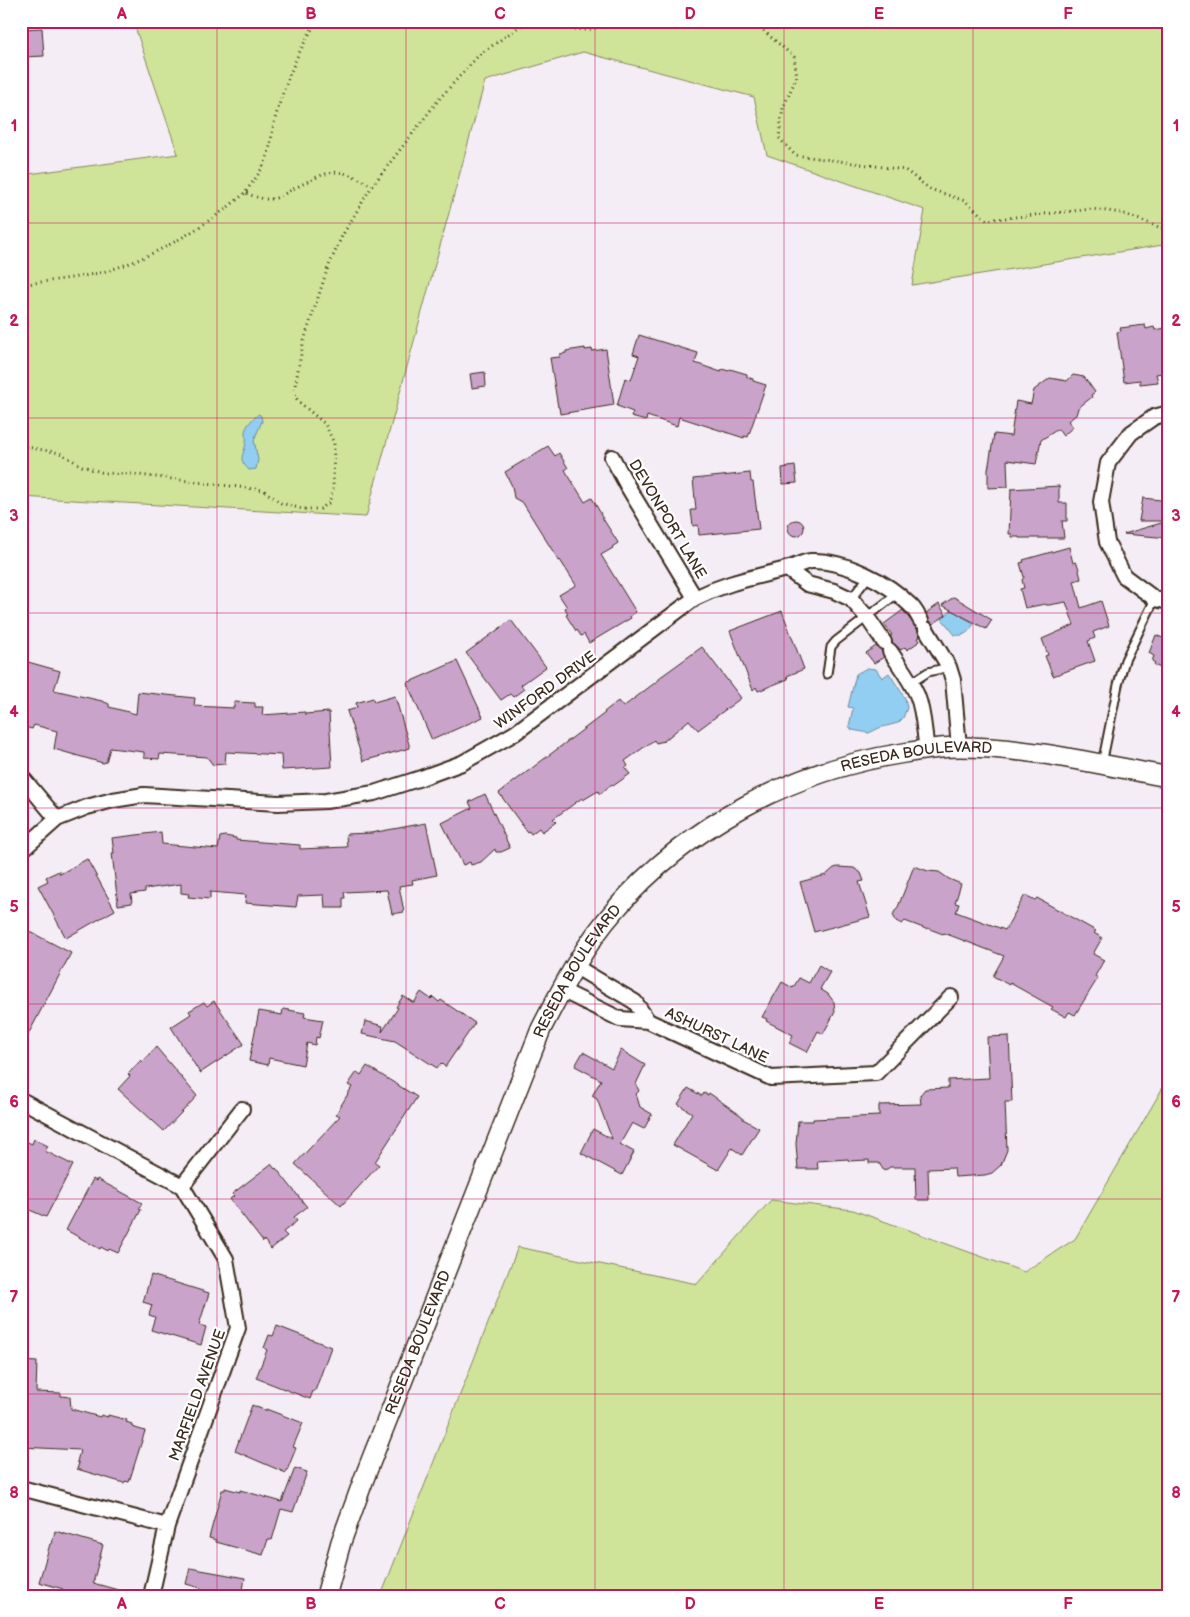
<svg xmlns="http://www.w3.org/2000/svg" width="1190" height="1617" viewBox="0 0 1190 1617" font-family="'Balsamiq Sans',sans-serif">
<rect width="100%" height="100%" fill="#f4edf5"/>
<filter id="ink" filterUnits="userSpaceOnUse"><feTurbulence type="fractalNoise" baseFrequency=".02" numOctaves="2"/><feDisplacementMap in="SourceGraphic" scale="10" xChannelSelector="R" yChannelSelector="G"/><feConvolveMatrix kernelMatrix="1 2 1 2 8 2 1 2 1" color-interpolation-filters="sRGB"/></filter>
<g filter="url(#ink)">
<path fill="#cfe499" stroke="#85875c" d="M133,21h1036v223l-257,41 13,-75 -158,-55 -13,-58 -171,-45 -98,29 -119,436 -345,-20v-322l157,-21z
M1169,1077v519h-788l137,-349 179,37 74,-84 82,10 171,62 51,-33z"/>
<path fill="#91cef2" stroke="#6f8c9d" d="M259,414l2,2 1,5 -8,19 4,20 -2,9 -7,1c-13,-13 -4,-14 -3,-29 1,-7 -1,-1 -1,-8 0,-7 8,-15 14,-19z
M955,607l9,6 -2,4 10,5h3c-5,8 -9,15 -20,13l-13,-16z
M867,668l9,1 6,9 7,-5 16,25 2,10 -4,10 -5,5 -19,5 -10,5 -17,-3 -3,-4 4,-18 -5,-1 8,-33z"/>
<path fill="#caa3cb" stroke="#3b2a1e" d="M42,28l2,28 -19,1 -2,-28z
M1145,325l1,4 8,-2 1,3 11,-2 3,24v20l-13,2 2,8 -18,2v-4l-16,2 -7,-50 4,-1 -1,-3z
M639,335l59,18 -3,10 26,9 1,-3 7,2 1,-2 17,5v3l6,2v2l13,4 -18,52 -4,-1v2l-65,-21 -2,9 -30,-10 -1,5 -15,-4 2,-5 -16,-6 8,-28 6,2 8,-24 -6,-2z
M585,348v2l7,-1v2l14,-2 8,56 -54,9 -1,-7h-1l-8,-49 10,-1v-3l6,-1v-2z
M485,372l1,14 -14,2 -2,-14z
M1073,375l11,2 11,15 -4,3 1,2 -14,11 -2,7 -8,6 5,6 -10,9 -5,-7 -17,11 -5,24 -29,-4 1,27 -20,1v-18l6,-36 17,2 5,-35 15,3 3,-14 16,-12 17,3z
M548,446l7,10 4,-3 9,15 -3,2 20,32 7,-4 9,16h-1l17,27 1,2 -6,4 1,1 -12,7 35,57 -6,4 1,2 -42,25 -5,-9 -3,2 -4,-6 -1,1 -10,-16 2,-1 -3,-6 2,-1 -8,-12 17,-10 -16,-25 -1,1 -36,-58 -9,-5 -2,-12 -7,-14z
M795,466l2,17 -14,1 -1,-16z
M750,473l1,9h2l6,47 -60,6 -1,-10 -5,1 -2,-16h5l-3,-31z
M1059,486v17h8v18h-5l2,17h-45v-1h-7v-3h-3l2,-45z
M1143,498l26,3v37l-45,-4 44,-13h-29z
M788 528a8 8 0 1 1 16 0a8 8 0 1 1-16 0Z
M1069,547l4,16 3,-1 2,4 3,13 -7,2 7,27 20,-7 8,25 -16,6 2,6 -7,3 7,20 -42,15 -8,-20 3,-1 -6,-16 32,-14 -8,-23 -17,3h-3l-1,-1 -20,4 -5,-19 4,-1 -2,-8 2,-3 -4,-14 4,-1 -1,-2z
M954,597l38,23 -6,9 -44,-24z
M939,604l7,11 -13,9 -3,-3 -4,-8z
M903,610l14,19 3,8 -2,1 2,3 -13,9 -2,-3 -4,3 -8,-7 -3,-7 2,-1 -8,-11z
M782,611l22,58 -17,7 1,3 -30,12 -2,-4 -3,3 -23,-59z
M511,620l35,47 -25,18 3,4 -11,8 -3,-3 -9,6 -35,-47z
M1169,632v40l-15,-7 1,-2 -3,-2 2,-5 -5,-3 7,-18 9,4z
M876,646l5,4 3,7 -10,6 -8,-10z
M702,647l39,51 -43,32 -9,-10 -25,21 -8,2 -2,-3 -29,21 3,5 -3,2 5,6 -17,12 -1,-2 -12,10 -2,-3 -15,9 -1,-2 -29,21 3,3 -14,10 -3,-4 -8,6 -2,-3 -2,1 -28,-39 106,-80 -1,-1 14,-11 5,6 37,-28 -1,-1z
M21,660l39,11 -6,19 48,11 7,3v3l27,7 2,-22 57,6 -1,8 40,2v-6l21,1v4h8l-1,8 43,-3v2l24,-2 3,55 -50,3 -1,-15 -55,-3 -1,12 -12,1 -6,-8 -47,-3 -1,5 -15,-1v-6l-34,-4 -4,14 -3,1 -49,-14 3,-18 -23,-6 -2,4 -11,-3z
M457,661l26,56 -51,23 -25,-57z
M395,696l15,52 -47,13 -16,-50 10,-3 -1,-5 17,-5 1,4z
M485,794l25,54 -9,4h-5l-1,-3 -14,13 -10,3 -1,-3 -7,3 -21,-42 30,-15 -3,-6z
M426,823l11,52 -25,5 1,4 -14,2 5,26 -12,2 -5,-24 -43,2 1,6h-2v10h-18l-1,-13 -26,1 -2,11 -51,-4 1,-8 -36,-3v7l-22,-2 1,-3 -8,-1v-9l-36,5v3l-14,2 1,9 -14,2 -6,-52h2l-2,-15 49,-6 1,12 56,5 2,-12 5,-1 11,2v2l64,5v4l47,-2 -1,-13 25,-1z
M87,859l28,51 -49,28 -28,-52 10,-5 -2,-4 13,-6 1,3z
M914,866l14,5 11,1 10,7 12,5 -6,19 4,1 -3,8 49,18 20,-35 10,5 2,-2 59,33 -2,2 8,5 -9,16 11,6 -9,16 3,2 -23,37 -6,-3 -3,5 -15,-8 2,-2 -43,-24 -1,2 -16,-9 11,-20 -60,-23 -1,1 -16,-6 -1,1 -21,-8 -3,3 -6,-3 -3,-6 3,-6 2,-2z
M838,867l16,1 7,5 3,8 -5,1 11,35 -56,15 -14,-50 26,-7 8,-7z
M21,927l50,26 -50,95z
M819,965l11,7 -10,17 8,5 6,8 1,10 -12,22 -5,-3 -11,21 -18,-9 4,-8 -27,-14 1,-2 -5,-2 20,-35 11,6 6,-10 10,5z
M421,992l10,7 2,-2 6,5 2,-2 34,23 -30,44 -4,-4 -4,5 -42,-27 -33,-7 3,-13 18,5 -1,6 16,-24 -2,-1 7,-11 11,7z
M214,1001l30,43 -44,29 -29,-46 20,-13 -2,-3 15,-9 3,4z
M283,1009l22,4 -1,4 19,3 -4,18 -3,-1 -1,8 -8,-2 -4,22 -34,-7 -1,7 -19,-4 10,-50 23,4z
M1009,1036l3,66h-7l2,48 -6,15 -9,8 -7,2 -30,2 -1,-9 -26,1 1,31h-13l-1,-33h-25l-6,4 -5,-8h-10v-3l-21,1v-2l-31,2 1,8h-20l-2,-25 2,-23h15v-2l66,-3v-11l42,-1 -1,-9 5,-6 23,-1v-8l41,-2 -2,-41z
M156,1047l41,49 -33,35 -46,-42 12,-13 -2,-2 13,-14 2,2z
M621,1050l24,15 -9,19 3,7 -3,3 4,13 12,7 -8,15 -12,-6 -12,21 14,8 -12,23 -41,-22 12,-24 19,10 -15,-40 -5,-3 9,-16 -26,-14 8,-14 29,16z
M367,1066l50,31 -42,65 4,3 -38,41 -46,-42 45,-48 -4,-2 16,-27 -4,-2 9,-13 4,3z
M688,1088l14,8 2,-3 4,2 1,-2 34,24v2l16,9 -17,27 -10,-7 -14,22 -45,-25 19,-32 -14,-9z
M21,1139l11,5 2,-5 14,7 -3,5 28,14 -27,52 -21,-9 1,-2 -5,-2z
M271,1164l4,5 1,-1 31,39 -13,10 3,4 -14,11 4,4 -16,13 -7,-9 -1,2 -33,-43 4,-3 -2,-2z
M93,1179l3,2 1,-2 45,24 -3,6 2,1 -23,43 -9,-4 -1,2 -7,-4 -1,2 -34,-19z
M151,1275l58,18 -10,32 7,2 -5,18 -50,-15 4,-13 -6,-2 3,-10 -9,-3z
M277,1326l54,21 -16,44h-2l-3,8 -54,-21 11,-28 -3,-2 5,-13 4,1z
M21,1361l16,1 -1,30 25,1v3l9,1 1,12 29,8 1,-2 7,2v-2l19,5 -1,2 6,2v3l13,4 -16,51 -4,-1 -1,2 -47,-14 2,-6 -2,-1 3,-12 -59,-3z
M252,1405l14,6v-2l37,14 -10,24 3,1 -10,25 -51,-22z
M295,1468l12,4 -14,40 -12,-3 -9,31 -4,-1 -5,16 -47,-13v-2l-7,-2 13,-48h3v-2l15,4v-2l42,12z
M55,1531l48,14 -10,38 32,9v4h-54l-9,-3 1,-4 -24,-7 11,-38h2z
M190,1568l55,10 -3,18h-42l1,-8 -15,-4z"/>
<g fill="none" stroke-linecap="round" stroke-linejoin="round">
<defs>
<path id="lane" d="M851,599l18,-23
M827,674l4,-27 5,-6 61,-47
M911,683l17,-11 21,-5
M1102,764l16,-79 7,-25 30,-61"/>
<path id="street" d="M1169,413l-15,4 -23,16 -23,30 -7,39 6,40 17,34 31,23 14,3
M612,457l16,30 67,111
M787,569l20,15 27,7 17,8 16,18 17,25
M926,629l23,38 4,13 6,67
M890,651c9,14 20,28 27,44 7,17 7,37 10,55
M21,776l36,43
M21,851l36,-32 30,-12 26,-7 31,-5 134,8 48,-2 48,-8 47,-15 41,-15 53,-30 180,-135c32,-16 58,-20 91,-29 8,-2 17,-7 25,-8 33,-1 77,21 99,44 5,4 8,11 11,16
M561,990l59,29 28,2 -13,-19 -59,-35
M648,1021l123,57 105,-5 75,-76
M21,1100l161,86 44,73 12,69 -71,198 -16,70
M182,1186l60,-77
M21,1488l146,38"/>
<g id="secondary">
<path id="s1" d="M326,1596l15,-54 24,-66 176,-447c21,-41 43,-84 74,-119 73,-85 178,-140 289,-157 18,-3 37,-6 56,-6 71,0 140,18 209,30"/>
</g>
</defs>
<use href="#lane" stroke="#3b2a1e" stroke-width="11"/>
<use href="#street" stroke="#3b2a1e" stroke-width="18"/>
<use href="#secondary" stroke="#3b2a1e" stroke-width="22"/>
<path stroke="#3b2a1e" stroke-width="3" stroke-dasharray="1 4" stroke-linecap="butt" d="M317,21c-18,28 -31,59 -40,91 -5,15 -5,30 -10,45 -5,14 -14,24 -22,36 9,3 18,7 27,6 7,-1 15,-7 21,-10 36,-18 42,-25 79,-3l68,-88 39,-43 44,-31 63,6 42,-9
M741,21l16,4 37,32 3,19 -14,32 -4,30 16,17 110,15 25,19 35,12 22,19 105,-11 30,4 47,18
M21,285c24,-4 49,-6 73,-11 51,-11 112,-47 151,-81
M21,446l39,7 22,13 22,7 27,1 132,16 18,13 21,6h18l9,-6 4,-14 1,-46 -9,-19 -27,-23 -3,-5v-10l8,-42 24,-74 15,-34 30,-50"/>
<use href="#lane" stroke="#fff" stroke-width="7"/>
<use href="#street" stroke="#fff" stroke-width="14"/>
<use href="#secondary" stroke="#fff" stroke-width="19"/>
</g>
</g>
<path fill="none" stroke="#c2185b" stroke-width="1" stroke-opacity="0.55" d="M217,21v1575M406,21v1575M595,21v1575M784,21v1575M973,21v1575M21,223h1148M21,418h1148M21,613h1148M21,808h1148M21,1004h1148M21,1199h1148M21,1394h1148"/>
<g text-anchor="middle" stroke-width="4.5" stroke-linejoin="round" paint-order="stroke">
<g font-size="15" fill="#3b2a1e" stroke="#fff">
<text transform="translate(668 519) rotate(59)" y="5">DEVONPORT LANE</text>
<text transform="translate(545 690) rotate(-36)" y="5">WINFORD DRIVE</text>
<text dy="5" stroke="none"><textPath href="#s1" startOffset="1095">RESEDA BOULEVARD</textPath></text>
<text dy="5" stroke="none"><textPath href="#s1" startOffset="675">RESEDA BOULEVARD</textPath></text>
<text transform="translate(717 1035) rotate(25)" y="5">ASHURST LANE</text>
<text dy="5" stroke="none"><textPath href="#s1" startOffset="270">RESEDA BOULEVARD</textPath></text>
<text transform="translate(197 1395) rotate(-70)" y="5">MARFIELD AVENUE</text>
</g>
</g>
<rect width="1190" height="1617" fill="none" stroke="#fff" stroke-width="55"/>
<rect x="28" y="28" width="1134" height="1562" fill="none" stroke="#c2185b" stroke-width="2"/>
<g font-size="16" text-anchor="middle" font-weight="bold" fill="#c2185b">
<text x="122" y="19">A</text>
<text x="311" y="19">B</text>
<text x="500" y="19">C</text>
<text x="690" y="19">D</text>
<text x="879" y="19">E</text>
<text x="1068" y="19">F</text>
<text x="14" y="131">1</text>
<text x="1176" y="131">1</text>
<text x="14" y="326">2</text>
<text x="1176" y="326">2</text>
<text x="14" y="521">3</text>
<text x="1176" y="521">3</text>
<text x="14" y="717">4</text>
<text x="1176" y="717">4</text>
<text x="14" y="912">5</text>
<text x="1176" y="912">5</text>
<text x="14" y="1107">6</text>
<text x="1176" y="1107">6</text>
<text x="14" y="1302">7</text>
<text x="1176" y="1302">7</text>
<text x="14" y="1498">8</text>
<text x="1176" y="1498">8</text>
<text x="122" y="1609">A</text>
<text x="311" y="1609">B</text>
<text x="500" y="1609">C</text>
<text x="690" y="1609">D</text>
<text x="879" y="1609">E</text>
<text x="1068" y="1609">F</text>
</g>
</svg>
